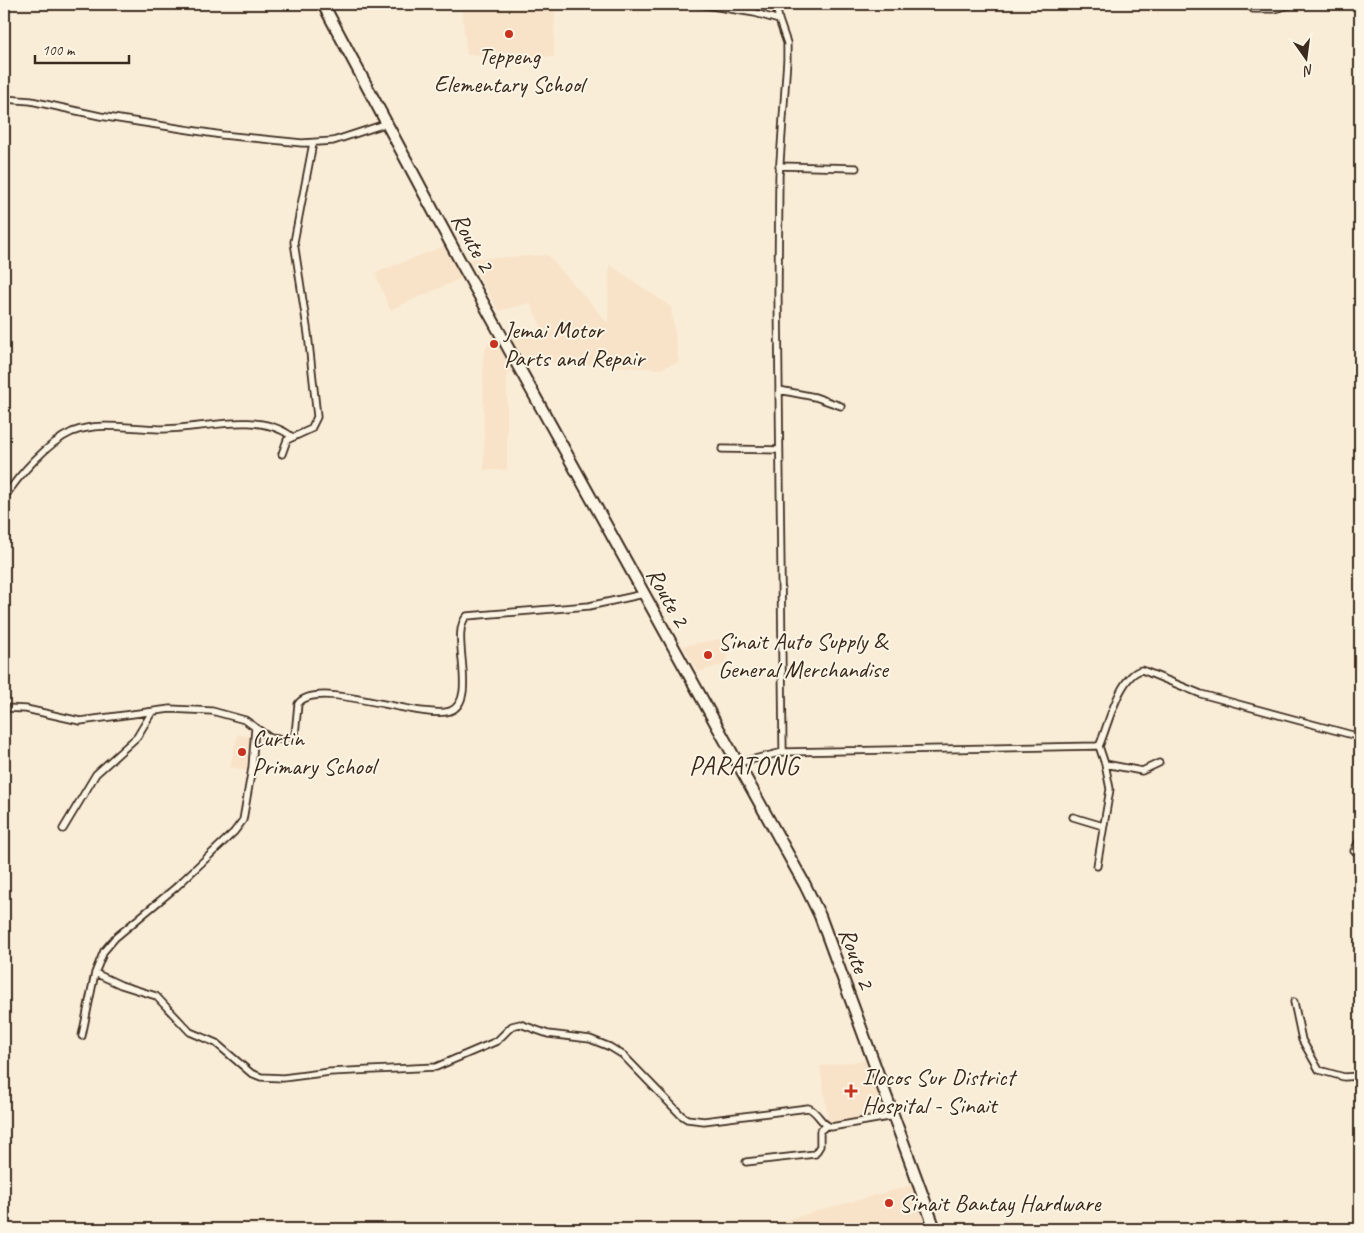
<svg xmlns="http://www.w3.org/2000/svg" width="1364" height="1233" viewBox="0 0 1364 1233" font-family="Caveat,sans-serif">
<rect width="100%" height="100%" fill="#faedd8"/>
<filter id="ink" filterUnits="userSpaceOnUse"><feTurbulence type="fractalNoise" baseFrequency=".02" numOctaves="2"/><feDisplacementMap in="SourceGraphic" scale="10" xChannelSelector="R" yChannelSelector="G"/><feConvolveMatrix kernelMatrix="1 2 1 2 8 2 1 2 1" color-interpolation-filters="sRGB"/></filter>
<g filter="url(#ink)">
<path fill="#f8e3c8" d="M463,4h92l-1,53 -87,-2 -5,-41z
M444,246l18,32 -72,32 -15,-37z
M548,255l60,68 1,-59 62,43 8,55 -19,7 -137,-8 -12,-24h35l-16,-34 -31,8 -30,-52z
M493,332l22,39 -8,1v98h-23l-1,-114z
M729,637l-3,27 -28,8 -15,-26z
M238,734l14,3 -5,34 -17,-4z
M865,1060l23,56 -59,10 -9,-60z
M912,1185l17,44h-168l-1,-2z"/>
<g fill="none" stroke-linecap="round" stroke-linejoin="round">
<defs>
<path id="minor" d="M699,4l56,9 24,7 8,23v17l-8,116 -1,122 5,454
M776,4l3,16
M1253,9h21l20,-5
M4,99l27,2 69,15 122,19 80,8 31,-2 52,-17
M779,166l77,2
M779,390l36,7 26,9
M722,449l57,1
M282,454l5,-14 24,-11 6,-12 -9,-83 -14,-92 19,-99
M4,498c15,-23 43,-55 68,-66 29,-11 59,-3 88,-3 39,1 97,-19 131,7
M4,708l22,1 54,12 90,-12 42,2 33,9 25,18 16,2 9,-5 3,-31c19,-27 123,17 152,7 30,-11 -2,-78 17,-95l122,-10 55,-12
M1099,746l6,18 37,7 17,-8
M738,763l45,-11 314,-6 3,-2c8,-19 20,-70 42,-74l59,24 159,43
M1073,817l30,9
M63,829l33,-55 41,-37 15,-25
M1354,851l6,-12
M1097,866l13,-77 -5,-25
M95,973l26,12 35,11 34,36 26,11 35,30 10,4 22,1 47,-6 106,-5 61,-26 15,-15 8,-2 28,10 42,5 20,8 13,8 58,60 6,4 17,2 104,-13c10,3 12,16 23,19l63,-11
M1294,1002l8,38 17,30 25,7 16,-1
M82,1036l13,-63 9,-22 11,-13 60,-50 59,-56 9,-12 9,-52 3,-40
M746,1162l69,-8 5,-8v-15l6,-5"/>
<path id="trunk" d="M323,4l136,255 346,626 15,31 115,313"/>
</defs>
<use href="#minor" stroke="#3b2a1e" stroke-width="9"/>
<use href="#trunk" stroke="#3b2a1e" stroke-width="14"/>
<use href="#minor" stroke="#fcf5e5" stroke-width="5.5"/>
<use href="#trunk" stroke="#fcf5e5" stroke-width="10"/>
</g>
</g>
<g fill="#c8321e" stroke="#fcf5e5" stroke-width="2">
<circle cx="509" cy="34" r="5"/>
<circle cx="494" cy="344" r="5"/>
<circle cx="708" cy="655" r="5"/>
<circle cx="242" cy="752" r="5"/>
<path d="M848.5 1083.5h5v5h5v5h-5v5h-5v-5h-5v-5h5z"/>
<circle cx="889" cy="1203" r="5"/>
</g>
<g text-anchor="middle" stroke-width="4" stroke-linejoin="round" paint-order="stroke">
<g font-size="24" fill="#3b2a1e" stroke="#fcf5e5" text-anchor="start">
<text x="509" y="64" text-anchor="middle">Teppeng<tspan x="509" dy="28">Elementary School</tspan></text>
<text x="504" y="338">Jemai Motor<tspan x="504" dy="28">Parts and Repair</tspan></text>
<text x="718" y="649">Sinait Auto Supply &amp;<tspan x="718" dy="28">General Merchandise</tspan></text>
<text x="252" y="746">Curtin<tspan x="252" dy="28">Primary School</tspan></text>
<text x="862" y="1085">Ilocos Sur District<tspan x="862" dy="28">Hospital - Sinait</tspan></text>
<text x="899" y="1211">Sinait Bantay Hardware</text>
</g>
<g font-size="24" fill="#3b2a1e" stroke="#fcf5e5">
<text transform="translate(473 242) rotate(61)" y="8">Route 2</text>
<text transform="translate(668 597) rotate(61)" y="8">Route 2</text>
<text transform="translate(857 958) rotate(70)" y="8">Route 2</text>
</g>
<g font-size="26" letter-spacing="1" fill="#3b2a1e" stroke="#fcf5e5">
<text x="744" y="774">PARATONG</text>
</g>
</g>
<rect width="1364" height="1233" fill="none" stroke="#fcf5e5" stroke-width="20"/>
<rect x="10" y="10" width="1344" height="1213" fill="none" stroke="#3b2a1e" stroke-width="2" filter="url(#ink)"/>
<g transform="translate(1306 58) rotate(166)" stroke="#fcf5e5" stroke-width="4" paint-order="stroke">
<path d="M0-4L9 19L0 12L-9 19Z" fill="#3b2a1e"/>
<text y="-8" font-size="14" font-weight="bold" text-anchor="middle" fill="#3b2a1e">N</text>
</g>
<path d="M35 55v8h94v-8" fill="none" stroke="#3b2a1e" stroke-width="2.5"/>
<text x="42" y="55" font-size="15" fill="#3b2a1e" stroke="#fcf5e5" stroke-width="4" paint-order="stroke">100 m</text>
</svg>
